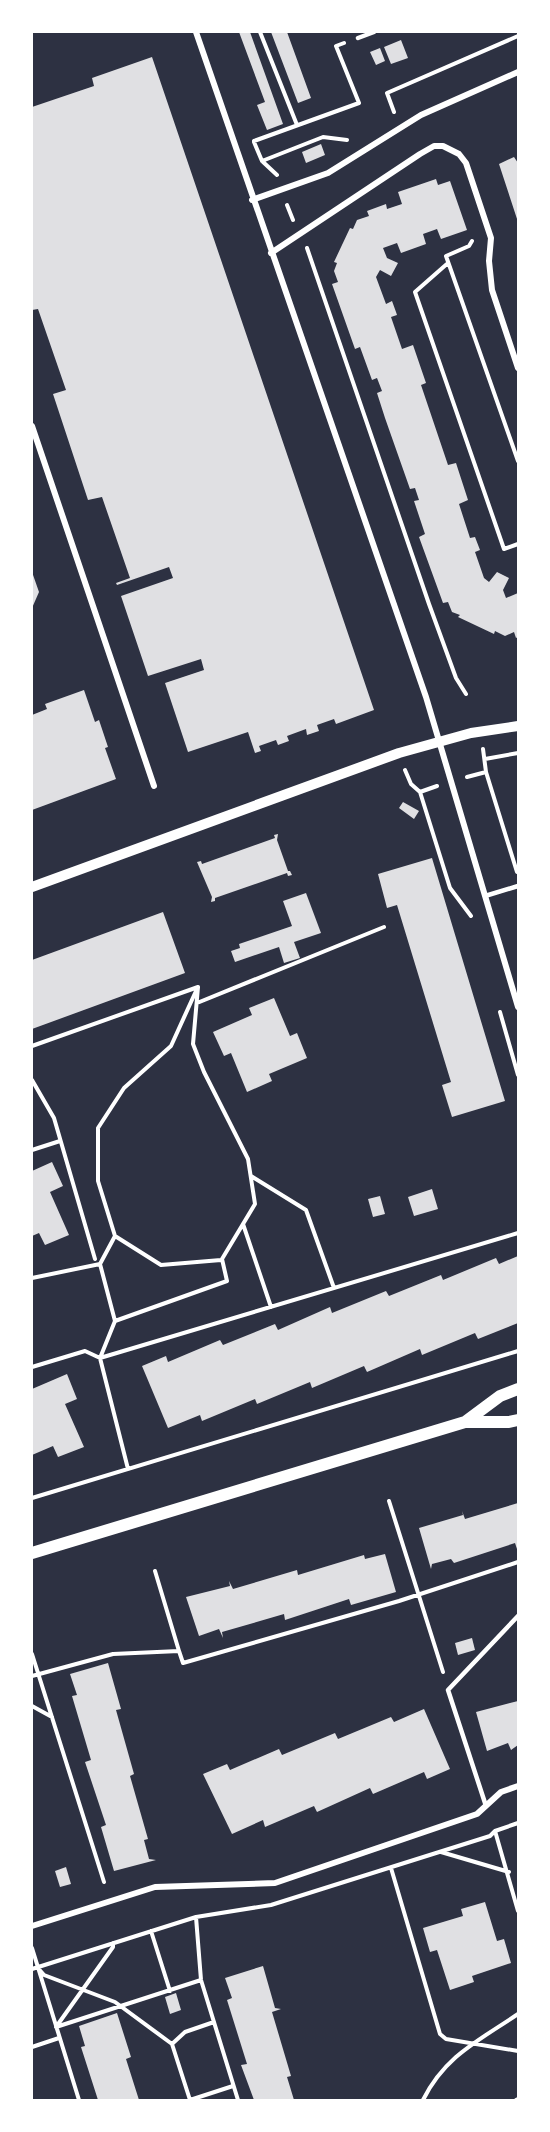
<svg xmlns="http://www.w3.org/2000/svg" width="550" height="2132" viewBox="0 0 550 2132" font-family="'IBM Plex Sans',sans-serif">
<rect width="100%" height="100%" fill="#2d3142"/>
<path fill="#e0e0e3" d="M239,32h11l33,92 -16,6 -10,-25 8,-3z
M271,32h16l24,66 -13,5z
M401,40l7,18 -17,6 -7,-17z
M380,48l5,13 -9,4 -6,-13z
M152,57l222,653 -38,14 -2,-5 -17,6 2,6 -12,4 -1,-6 -19,7 2,5 -11,4 -2,-5 -17,6 2,5 -6,2 -7,-21 -60,20 -23,-69 39,-13 -3,-11 -53,17 -27,-80 52,-18 -4,-11 -52,18 -1,-2 14,-5 -28,-81 -14,3 -35,-106 13,-4 -28,-81 -6,1v-203l62,-21 -2,-8z
M321,144l4,11 -19,8 -4,-11z
M514,157l4,6v59l-19,-58z
M436,179l2,6 12,-4 17,49 -26,9 -4,-10 -14,5 3,10 -25,9 -4,-10 -14,5 4,10 11,5 -7,13 -11,-6 -4,7 10,27 6,-3 4,11 1,3 -6,2 11,32 11,-4 13,38 -5,2 27,80 8,-2 12,37 -9,4 11,34 5,-1 5,13 -5,2 9,26 5,4 8,-10 12,6 -6,12 3,8 12,-5v44l-2,1 -2,-6 -9,4 -10,-5 -1,3 -36,-17 2,-2 -8,-3 -4,-10 -5,1 -24,-66 6,-3 -11,-33 5,-1 -4,-12 -5,1 -25,-71 -8,-25 5,-2 -5,-13 -5,2 -12,-33 -5,2 -23,-65 6,-2 -4,-11 3,-8 -3,-1 16,-34 3,1 4,-9 12,-4 -2,-5 19,-7 1,5 15,-5 -4,-12z
M32,572l7,20 -7,16z
M84,690l11,32 4,-2 9,27 -3,1 11,31 -84,31v-95l15,-6 -2,-5z
M403,802l16,9 -5,8 -15,-11z
M278,834l-1,6 11,31h2l2,4 -4,1 -1,-3 -72,25v3l-4,1 1,-5 -15,-35 4,-1 1,3 73,-26 -1,-3z
M432,858l73,243 -53,16 -10,-32 9,-3 -54,-177 -10,3 -9,-34z
M306,893l15,40 -27,9 6,16 -16,5 -5,-16 -44,15 -4,-11 9,-3 -1,-4 53,-18 -9,-25z
M163,912l22,61 -153,56v-69z
M274,998l16,38 7,-3 10,25 -38,16 3,7 -25,11 -16,-39 -7,3 -11,-24 39,-17 -3,-7z
M52,1162l11,24 -13,6 19,43 -24,10 -6,-12 -7,3v-65z
M432,1189l6,20 -24,7 -6,-19z
M380,1196l5,18 -12,3 -5,-18z
M518,1256v67l-40,16 -3,-6 -53,22 -2,-6 -53,23 -3,-6 -52,22 -2,-6 -53,22 -2,-5 -53,22 -2,-6 -32,13 -26,-62 24,-10 2,6 52,-22 3,5 52,-21 3,6 52,-23 2,6 54,-22 3,5 52,-21 2,5 53,-22 3,6z
M67,1374l10,25 -12,5 19,43 -26,10 -5,-11 -21,9v-66z
M518,1503v49l-3,-9 -61,20 -3,-4 -19,5 -1,5 -12,-41 44,-13 -1,-4 3,8z
M385,1554l11,38 -45,13 -2,-6 -64,21 -1,-6 -62,18 1,6 -4,-9 -20,7 -13,-39 44,-11 -1,-5 4,8 64,-19 1,5 66,-20 1,4z
M472,1638l3,12 -17,5 -3,-12z
M108,1663l13,46 -5,1 18,64 -4,2 18,63 -4,1 5,19 7,1 -42,11 -13,-44 5,-2 -21,-63 6,-2 -19,-64 5,-1 -7,-21z
M518,1701v44l-7,5 -3,-7 -21,8 -11,-39z
M424,1709l26,60 -23,10 -3,-7 -51,22 -3,-6 -53,24 -3,-6 -49,21 -2,-7 -31,14 -29,-60 24,-10 3,6 49,-21 3,6 53,-22 3,6 53,-22 3,5z
M66,1867l5,17 -11,3 -5,-16z
M485,1902l12,39 7,-2 7,24 -39,13 2,6 -24,8 -13,-40 -7,2 -7,-24 40,-12 -2,-7z
M263,1966l12,42 6,1 -9,3 19,64 -4,1 7,23h-40l-13,-35 6,-1 -20,-64 5,-2 -7,-20z
M176,1993l5,17 -11,4 -5,-17z
M117,2013l14,44 -5,2 13,41h-41l-17,-53 4,-1 -6,-20z"/>
<g fill="none" stroke-linecap="round" stroke-linejoin="round">
<path stroke="#fff" stroke-width="4" d="M260,32l37,93
M394,112l-7,-19 131,-57
M254,141l105,-38 -23,-57 8,-3
M254,142l8,19 15,14
M262,161l61,-24 24,3
M287,205l6,15
M472,241l-3,5 -23,10 72,205
M307,248l122,356 27,74 10,16
M448,263l-33,29 89,257 14,-5
M483,749l3,23
M485,759l33,-6
M405,770l6,14 9,8 30,96 21,28
M467,777l19,-5 31,100
M420,792l17,-6
M196,991l-25,55 -47,42 -26,40v53l17,55 46,29 60,-5
M197,1003l187,-76
M500,1012l18,63
M32,1046l166,-59
M32,1080l22,38 41,141
M32,1150l28,-9
M251,1176l55,34 28,78
M243,1224l28,83
M100,1264l15,57
M32,1278l68,-14 15,-28
M32,1367l53,-16 15,7 418,-125
M128,1469l-28,-111 15,-37 112,-40 -5,-22 33,-55 -7,-45 -44,-87 -11,-28 5,-57
M32,1498l486,-147
M389,1501l54,171
M155,1571l24,80
M32,1654l72,228
M32,1676l81,-22 66,-3 4,12 216,-62 119,-39
M32,1706l20,11
M495,1831l23,80
M441,1852l68,20
M391,1868l49,166 6,5 72,12
M196,1917l5,63 37,120
M151,1931l19,60
M32,1948l47,152
M37,1967l7,8 71,27 57,42 18,56
M32,1969l164,-52 75,-12 219,-69 5,-5 23,-8
M56,2027l145,-47
M56,2027l57,-80v-4
M172,2044l13,-12 29,-10
M32,2047l27,-9
M190,2100l43,-14
M423,2100c22,-44 55,-59 95,-86
M516,2100l2,-1"/>
<path stroke="#fff" stroke-width="4.5" d="M358,38l16,-6
M485,896l33,-10
M486,1806l-38,-116 70,-74"/>
<path stroke="#fff" stroke-width="6" d="M196,32l230,665 92,310
M252,200l76,-27 93,-58 97,-43
M271,253l149,-99 14,-8h9l16,8 7,9 25,75 -2,23 3,29 26,78
M32,426l122,360
M32,1926l123,-39 120,-4 202,-69 24,-22 17,-6"/>
<path stroke="#fff" stroke-width="10" d="M32,887l367,-134 72,-20 47,-7"/>
<path stroke="#fff" stroke-width="12" d="M465,1422l35,-26 18,-7
M32,1553l433,-131h44l9,-2"/>
</g>
<rect width="550" height="2132" fill="none" stroke="#ffffff" stroke-width="66"/>
</svg>
